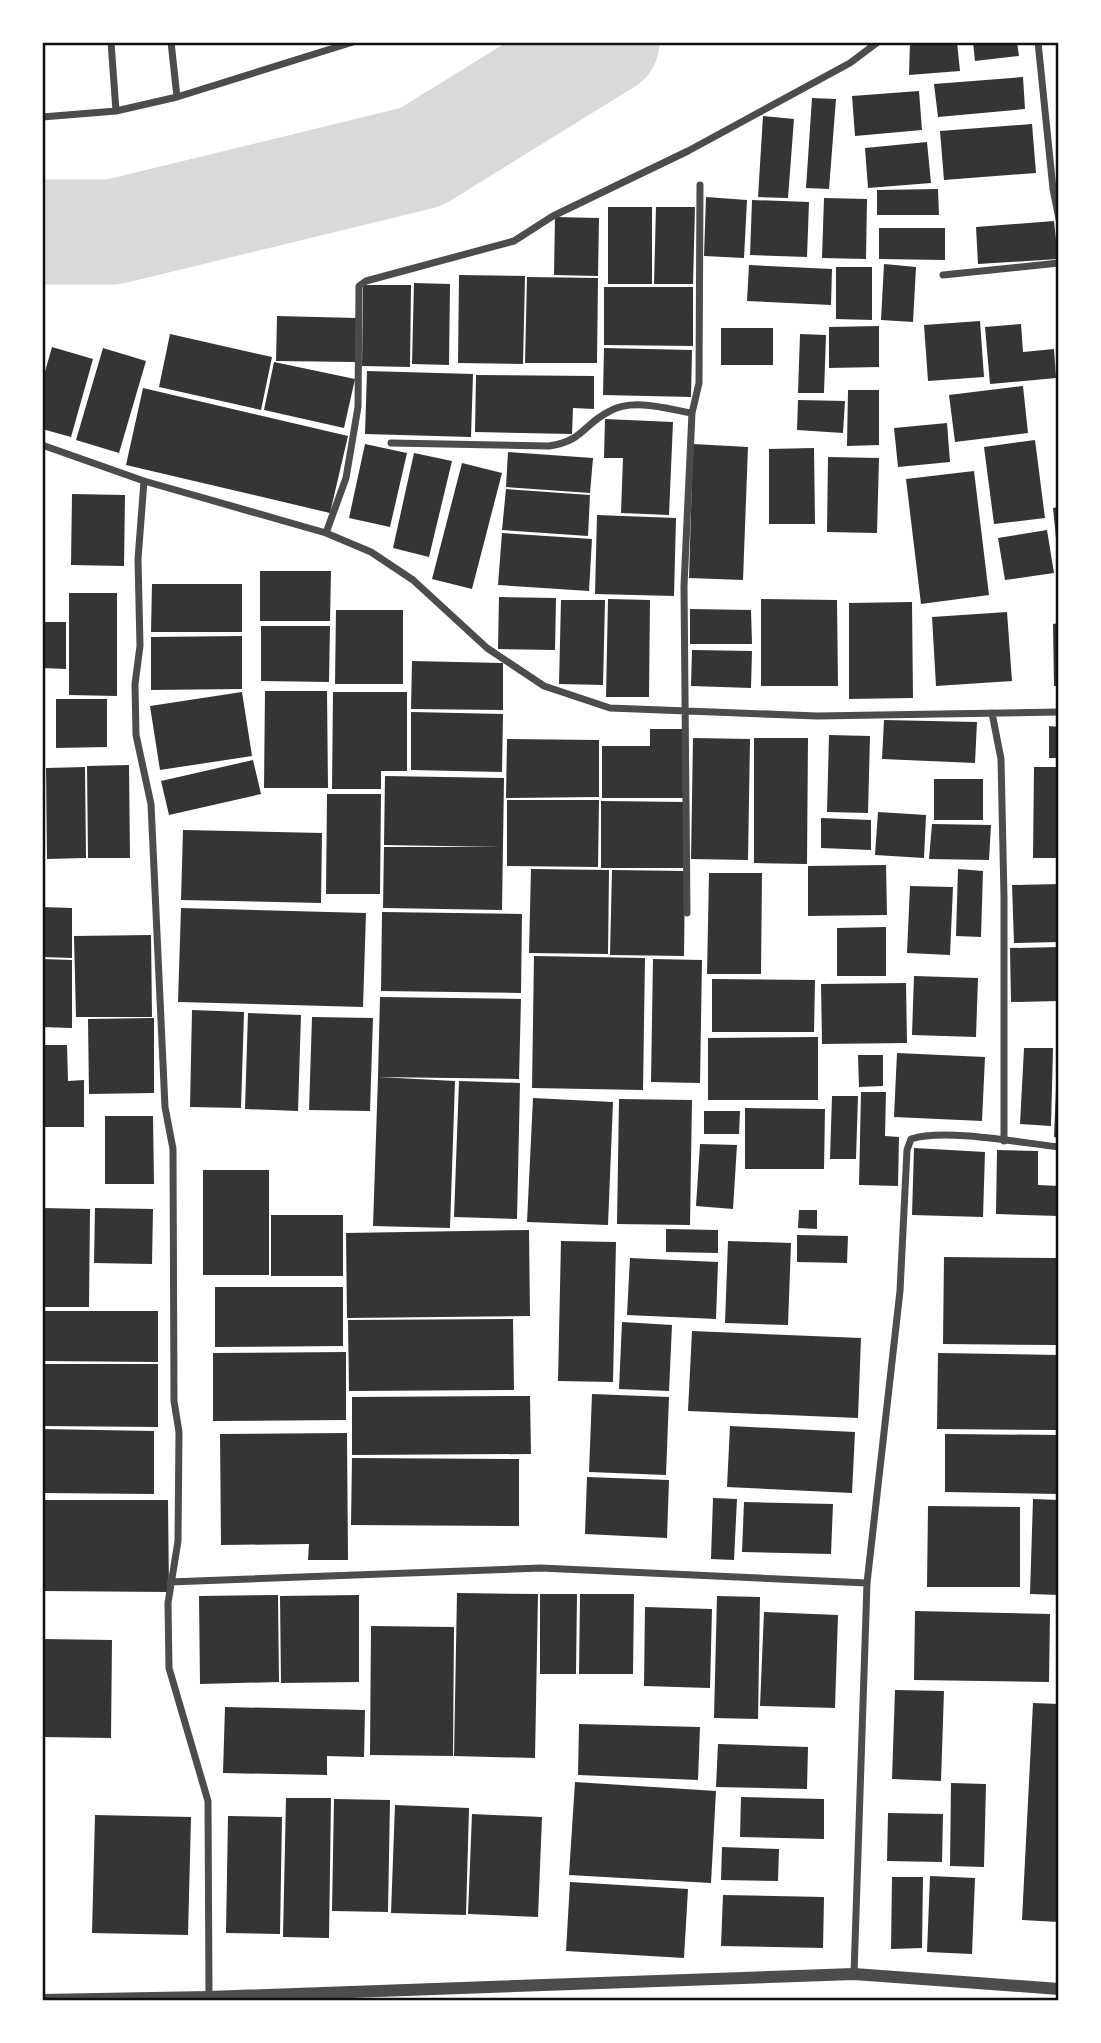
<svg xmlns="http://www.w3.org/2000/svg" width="1101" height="2043" viewBox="0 0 1101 2043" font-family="'Source Sans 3',sans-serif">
<rect width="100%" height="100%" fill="#fff"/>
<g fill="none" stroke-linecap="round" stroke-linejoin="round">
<path stroke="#d9d9d9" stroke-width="105" d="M42,232h71l308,-75 186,-115"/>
</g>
<path fill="#353535" d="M910,42h47l3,29 -51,4z
M973,42h44l2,14 -44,5z
M1023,77l2,32 -87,8 -4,-33z
M919,91l3,39 -67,6 -3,-40z
M812,98l24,1 -7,90 -23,-1z
M763,116l31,3 -6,79 -30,-1z
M1032,124l4,49 -92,7 -4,-49z
M927,142l4,41 -63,5 -3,-40z
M938,189l1,26h-62v-25z
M706,197l41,3 -3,58 -40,-2z
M824,198l43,1 -1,60 -44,-1z
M752,200l57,2 -2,55 -57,-2z
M608,207h44v77h-44z
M656,207h39l-2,77h-39z
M555,217l44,1 -1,58 -44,-1z
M1054,221l4,38 -80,5 -2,-37z
M879,228h66v32l-66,-1z
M884,264l32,3 -3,55 -32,-2z
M749,265l83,4 -1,36 -84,-4z
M836,267h36v53l-36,-1z
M459,275l66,1 -2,88 -65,-1z
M527,277l71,1 -1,85h-72z
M414,283l36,1 -1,81 -37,-1z
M363,285h48l-1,82 -48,-1z
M604,287h89v59l-89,-1z
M277,316l80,2 -1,44 -80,-1z
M980,321l4,56 -56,4 -4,-56z
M1021,324l2,28 31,-3 2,29 -66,6 -5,-57z
M879,326v41l-50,1v-41z
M721,328h52v37h-52z
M170,334l102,23 -11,53 -102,-23z
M800,334l26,1 -2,58h-26z
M52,347l41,12 -22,78 -29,-8v-47z
M103,348l43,13 -27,92 -43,-13z
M604,348l88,2 -1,47 -88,-2z
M274,362l81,17 -11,49 -80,-18z
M367,371l106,3 -2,63 -106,-3z
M476,375l118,1v33l-21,-1 -1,26 -97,-2z
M1023,386l5,47 -73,9 -6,-47z
M143,388l205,48 -18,77 -204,-48z
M848,390h31v55l-32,1z
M798,400l47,1 -2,32 -46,-3z
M605,419l68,3 -4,93 -48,-2 2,-55h-19z
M947,423l3,39 -52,5 -4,-39z
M1035,440l10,78 -51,6 -10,-77z
M365,444l42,9 -17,74 -41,-9z
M693,444l55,3 -5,133 -54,-2z
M814,448l1,76h-46v-75z
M508,452l85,6 -3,35 -84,-6z
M414,453l38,8 -23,96 -36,-9z
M828,457l51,1 -2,75 -50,-1z
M462,463l40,10 -30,116 -40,-10z
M974,471l15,124 -68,9 -15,-125z
M506,489l84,6 -2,41 -86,-6z
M72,494l53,1 -1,71 -53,-1z
M1059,507v31h-3l-3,-30z
M597,515l79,3 -2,78 -79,-2z
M1047,530l7,43 -49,7 -7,-42z
M502,533l90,6 -3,52 -91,-6z
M260,571h71l-1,50h-70z
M152,584h90v48h-91z
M69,593h48v103l-48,-1z
M499,597l57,1 -1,52 -57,-1z
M608,599l42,1 -1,97h-43z
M761,599l76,1 1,86h-77z
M561,600h44l-2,85 -44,-1z
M912,602l1,96 -64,1v-96z
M690,609l61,1 1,34h-62z
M336,610h67v74h-68z
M1007,612l5,69 -76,5 -4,-69z
M42,622h24v47l-24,-1z
M1059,623v63h-5l-1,-62z
M261,626h69l-1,56 -68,-1z
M242,636v53l-91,1v-53z
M692,650l60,1 -1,37 -60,-2z
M412,661l91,2v47l-92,-1z
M265,691h62l1,97h-64z
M242,692l10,64 -92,14 -10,-64z
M333,692h74v79h-26v18h-49z
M56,699h51v48l-51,1z
M411,712l92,2 -1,58 -91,-2z
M884,720l93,2 -2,41 -93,-4z
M1049,726l10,1v31h-10z
M650,729h35l-1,69h-82v-52h48z
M829,735l41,1 -2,77 -41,-1z
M693,738l57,1 -2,121 -57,-1z
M754,738h54l-1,126 -53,-1z
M507,739l92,1v57l-93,1z
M253,760l8,34 -92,21 -8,-34z
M129,765l1,93h-42l-1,-92z
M85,767l1,91 -39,1 -1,-91z
M1034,767h25v91h-26z
M385,776l119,2 -2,132 -119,-2 1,-61h116l-116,-2z
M934,779h49v41h-49z
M327,794h54l-1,100h-54z
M507,800h92l-1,67 -91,-1z
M601,801l84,1v66h-84z
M878,812l48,3 -2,43 -49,-3z
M821,818l50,2v30l-50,-2z
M932,824l59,1 -2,35 -60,-1z
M183,830l139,3 -1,70 -140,-3z
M886,865l1,50 -79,1v-50z
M531,869l78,1 -1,84 -79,-1z
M958,869l25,2 -2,66 -25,-1z
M612,870l73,1 -1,85 -74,-1z
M709,873h53l-1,101h-54z
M1059,884v58l-45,1 -2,-58z
M910,886l43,1 -3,68 -43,-2z
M42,907l30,1v50l-30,-1z
M181,908l185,5 -3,94 -185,-5z
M382,912l140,2 -1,79 -140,-2z
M886,927v49h-49v-48z
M151,935l1,82h-76l-2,-81z
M1059,947v54l-48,1 -1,-54z
M534,956l111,2 -2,132 -111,-2z
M42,959l30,1v68l-30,-1z
M653,959l49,1 -2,123 -49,-1z
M914,976l64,2 -2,59 -64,-2z
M712,979l103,1 -1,52h-102z
M906,983l1,60 -85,1 -1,-60z
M380,997l141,2 -2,80 -141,-2z
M192,1010l52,2 -3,96 -51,-1z
M248,1013l53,2 -3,96 -53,-2z
M312,1017l61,1 -3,93 -61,-1z
M152,1018h2v75l-65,1 -1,-75z
M818,1037v63h-110v-62z
M42,1045h25l1,36 16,-1v47h-42z
M1024,1048h29l-2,78 -31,-2z
M897,1053l88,4 -3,64 -88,-4z
M858,1055h25v31l-24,1z
M1057,1064l2,1v73l-5,-1z
M378,1077l77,4 -5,147 -77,-2z
M459,1081l61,2 -3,136 -63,-2z
M861,1092h25l-1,44 14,1 -1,49 -39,-1z
M832,1096h26l-2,63h-26z
M533,1098l80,4 -5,123 -81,-3z
M619,1099l73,1 -2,125 -73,-1z
M745,1108l80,1 -1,60h-79z
M704,1111h36l-1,23h-35z
M105,1116h48l1,68h-49z
M700,1144l37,1 -4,64 -37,-3z
M914,1148l71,4 -2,65 -71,-2z
M997,1150l41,1v34l21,1v30l-63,-2z
M203,1170h66v105h-66z
M42,1208l48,1 -1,98h-47z
M95,1208l58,1 -1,55 -58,-1z
M799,1210h18v19l-19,-1z
M271,1215h72v61h-72z
M666,1229l52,1v23l-52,-1z
M529,1230l1,86 -183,2 -1,-85z
M797,1235l51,1 -1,27 -50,-1z
M561,1241l55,1 -3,140 -55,-1z
M728,1241l63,2 -3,82 -63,-2z
M944,1257l115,1v87l-116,-1z
M630,1258l88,4 -2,57 -89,-4z
M215,1287h128v59l-128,1z
M42,1311h116v51l-116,-1z
M513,1319l1,71 -165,1 -1,-71z
M622,1322l50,3 -3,66 -50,-2z
M692,1331l169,7 -3,80 -170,-7z
M346,1352v68l-133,1v-68z
M938,1353l121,2v75l-122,-1z
M42,1364h116v63l-116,-1z
M592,1394l77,3 -3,78 -77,-3z
M530,1396l1,58 -179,1v-58z
M730,1426l125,6 -3,61 -125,-6z
M42,1429l112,2v63l-112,-1z
M347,1433l1,127h-40l1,-16 -88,1 -1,-111z
M945,1434l114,1v59l-114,-2z
M352,1458l167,1v67l-168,-1z
M587,1477l82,3 -2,58 -82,-4z
M713,1498l24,1 -3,61 -23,-1z
M1033,1499l26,1v95l-29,-1z
M42,1500h126l1,92 -127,-1z
M744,1502l89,2 -2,50 -89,-2z
M928,1506l92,1v80h-93z
M457,1593l81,1 -3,164 -81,-2z
M540,1594h37l-1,80h-36z
M580,1594h54l-1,80h-54z
M278,1595l1,87 -79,2 -1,-88z
M359,1595v87l-78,1 -1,-87z
M717,1596l43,1 -2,122 -44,-1z
M645,1607l67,2 -2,79 -66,-2z
M915,1611l135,3 -1,68 -135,-2z
M764,1612l74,3 -3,93 -75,-2z
M371,1626l83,1 -1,129 -83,-1z
M42,1639l70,1 -1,98 -69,-1z
M895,1690l49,1 -3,90 -49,-2z
M1033,1703l26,1v218l-37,-2z
M225,1707l140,3 -1,47 -37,-1v19l-104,-2z
M579,1724l121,3 -2,53 -120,-5z
M718,1744l90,3 -1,42 -91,-2z
M575,1782l141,9 -5,92 -142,-8z
M951,1783l35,1 -2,83 -34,-1z
M741,1797l83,2v40l-84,-2z
M286,1798h45l-2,140 -46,-1z
M334,1799l56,1 -2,112 -56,-1z
M395,1805l74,3 -3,107 -75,-2z
M888,1813l55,1 -1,48 -55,-1z
M472,1814l70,3 -4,100 -70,-3z
M95,1815l96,2 -3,118 -96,-2z
M228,1816l54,1 -2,117 -54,-1z
M722,1847l57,2 -1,32 -57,-1z
M930,1876l45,2 -3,76 -45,-2z
M892,1877h31l-1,71 -31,1z
M570,1882l118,7 -4,69 -118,-7z
M723,1895l101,2 -1,51 -102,-2z"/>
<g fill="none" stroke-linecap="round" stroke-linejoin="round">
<path stroke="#4c4c4c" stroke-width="7" d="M111,42l5,69
M171,42l6,55
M1038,42l15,147 6,30
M42,117l74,-6 61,-14 176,-55
M943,275l116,-12
M391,443l158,3c35,-5 34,-22 61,-35 23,-13 58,-2 82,2
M42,445l102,36 182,52 45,19 42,28 74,68 57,38 66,22 207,8 242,-4
M144,481l-6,78 2,87 -5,38 1,51 15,69 14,303 8,42 1,252 5,31 -1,109 -10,62 1,65 39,133 1,196
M326,533l20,-55 12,-71 1,-121 7,-5 148,-40 39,-25 135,-65 162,-88 28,-21
M992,713l9,46 3,138v244
M687,913l-3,-327 8,-173 7,-30 1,-198
M170,1582l371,-14 326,15
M854,1974l13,-391 33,-292 7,-141 4,-11c34,-11 110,4 148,8"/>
<path stroke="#4c4c4c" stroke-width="12" d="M42,2000l167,-3 645,-23 205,15"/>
</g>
<rect width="1101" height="2043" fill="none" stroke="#ffffff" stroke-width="88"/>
<rect x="44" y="44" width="1013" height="1955" fill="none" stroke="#111" stroke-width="2.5"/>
</svg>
